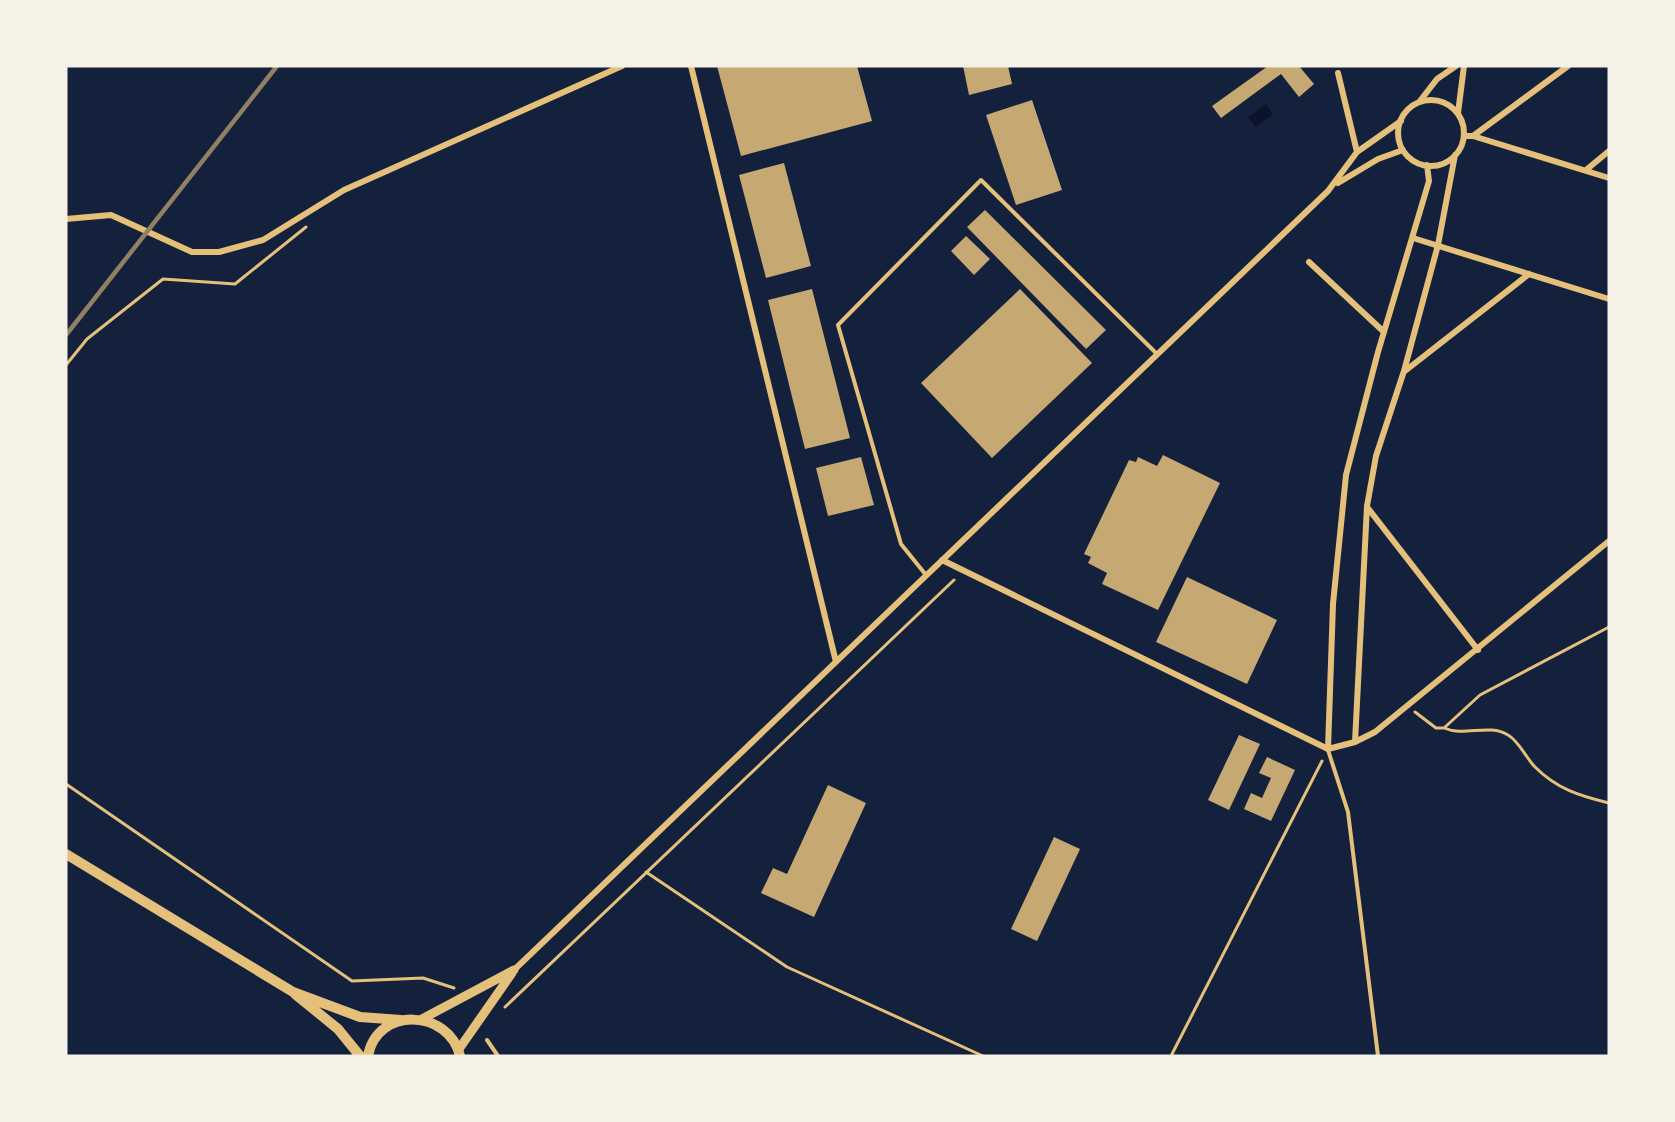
<svg xmlns="http://www.w3.org/2000/svg" width="1675" height="1122" viewBox="0 0 1675 1122" font-family="'Open Sans',sans-serif">
<rect width="100%" height="100%" fill="#14213d"/>
<path fill="#0b132b" d="M1266,104l7,10 -17,13 -8,-10z"/>
<path fill="#c6a872" d="M717,66h140l15,55 -131,35z
M963,66h45l4,18 -43,11z
M1268,66h31l15,18 -15,13 -18,-23 -60,44 -9,-12z
M1032,100l30,90 -46,15 -30,-90z
M784,163l27,103 -45,12 -27,-103z
M985,210l121,120 -20,19 -119,-122z
M966,236l24,23 -16,16 -23,-24z
M812,289l38,149 -45,11 -37,-149z
M1020,289l72,74 -100,95 -71,-75z
M1163,455l57,28 -62,127 -56,-26 5,-11 -19,-10 3,-6 -7,-3 45,-94 7,2 2,-5 19,9z
M861,457l13,48 -46,11 -12,-48z
M1187,577l90,43 -30,64 -91,-42z
M1239,735l21,9 -31,66 -21,-10z
M1267,757l28,13 -24,51 -27,-12 7,-16 11,5 9,-20 -12,-5z
M828,785l38,18 -52,114 -53,-24 12,-25 14,6z
M1054,837l26,12 -43,92 -26,-12z"/>
<g fill="none" stroke-linecap="round" stroke-linejoin="round">
<path stroke="#e5c07b" stroke-width="3" d="M66,365l21,-26 76,-60 72,5 71,-57
M1415,712l21,16h8l36,-33 129,-68
M1444,728c20,9 45,-5 64,7 11,6 18,23 27,32 22,22 45,29 74,36
M66,784l286,197 71,-3 31,10
M646,872l141,95 196,89
M505,1007l449,-427
M1171,1056l151,-295"/>
<path stroke="#e5c07b" stroke-width="4" d="M926,575l-25,-31 -63,-219 143,-145 176,174
M1328,750l20,62 30,244
M487,1040l11,16"/>
<path stroke="#e5c07b" stroke-width="6" d="M691,66l145,596
M1338,73l19,79
M1398 133a33 33 0 1 1 66 0a33 33 0 1 1-66 0Z
M1420,101l17,-22 19,-13
M1458,113l6,-47
M1464,136h9l136,42
M1473,136l95,-70
M1586,170l23,-19
M1338,183l40,-24 25,-9
M66,219l45,-4 81,37h27l44,-12 81,-50 278,-124
M1413,238l196,61
M1309,262l75,70
M1405,371l124,-97
M1367,507l111,143
M942,560l386,189 27,-7 12,-236 9,-50 28,-85 34,-126 17,-90
M1355,742l20,-10 234,-191
M1328,749l5,-145 13,-129 32,-123 51,-171 -2,-16
M514,970l814,-779 29,-39 44,-31"/>
<path stroke="#e5c07b" stroke-width="9" d="M422,1019l92,-49
M459,1049l53,-76"/>
<path stroke="#e5c07b" stroke-width="10" d="M66,854l227,138 67,25 41,3
M295,994l43,35 22,27
M368,1056c9,-50 81,-47 92,0"/>
<path stroke="#918062" stroke-width="4.5" d="M66,335l211,-269"/>
</g>
<rect width="1675" height="1122" fill="none" stroke="#f6f1e7" stroke-width="135"/>
</svg>
